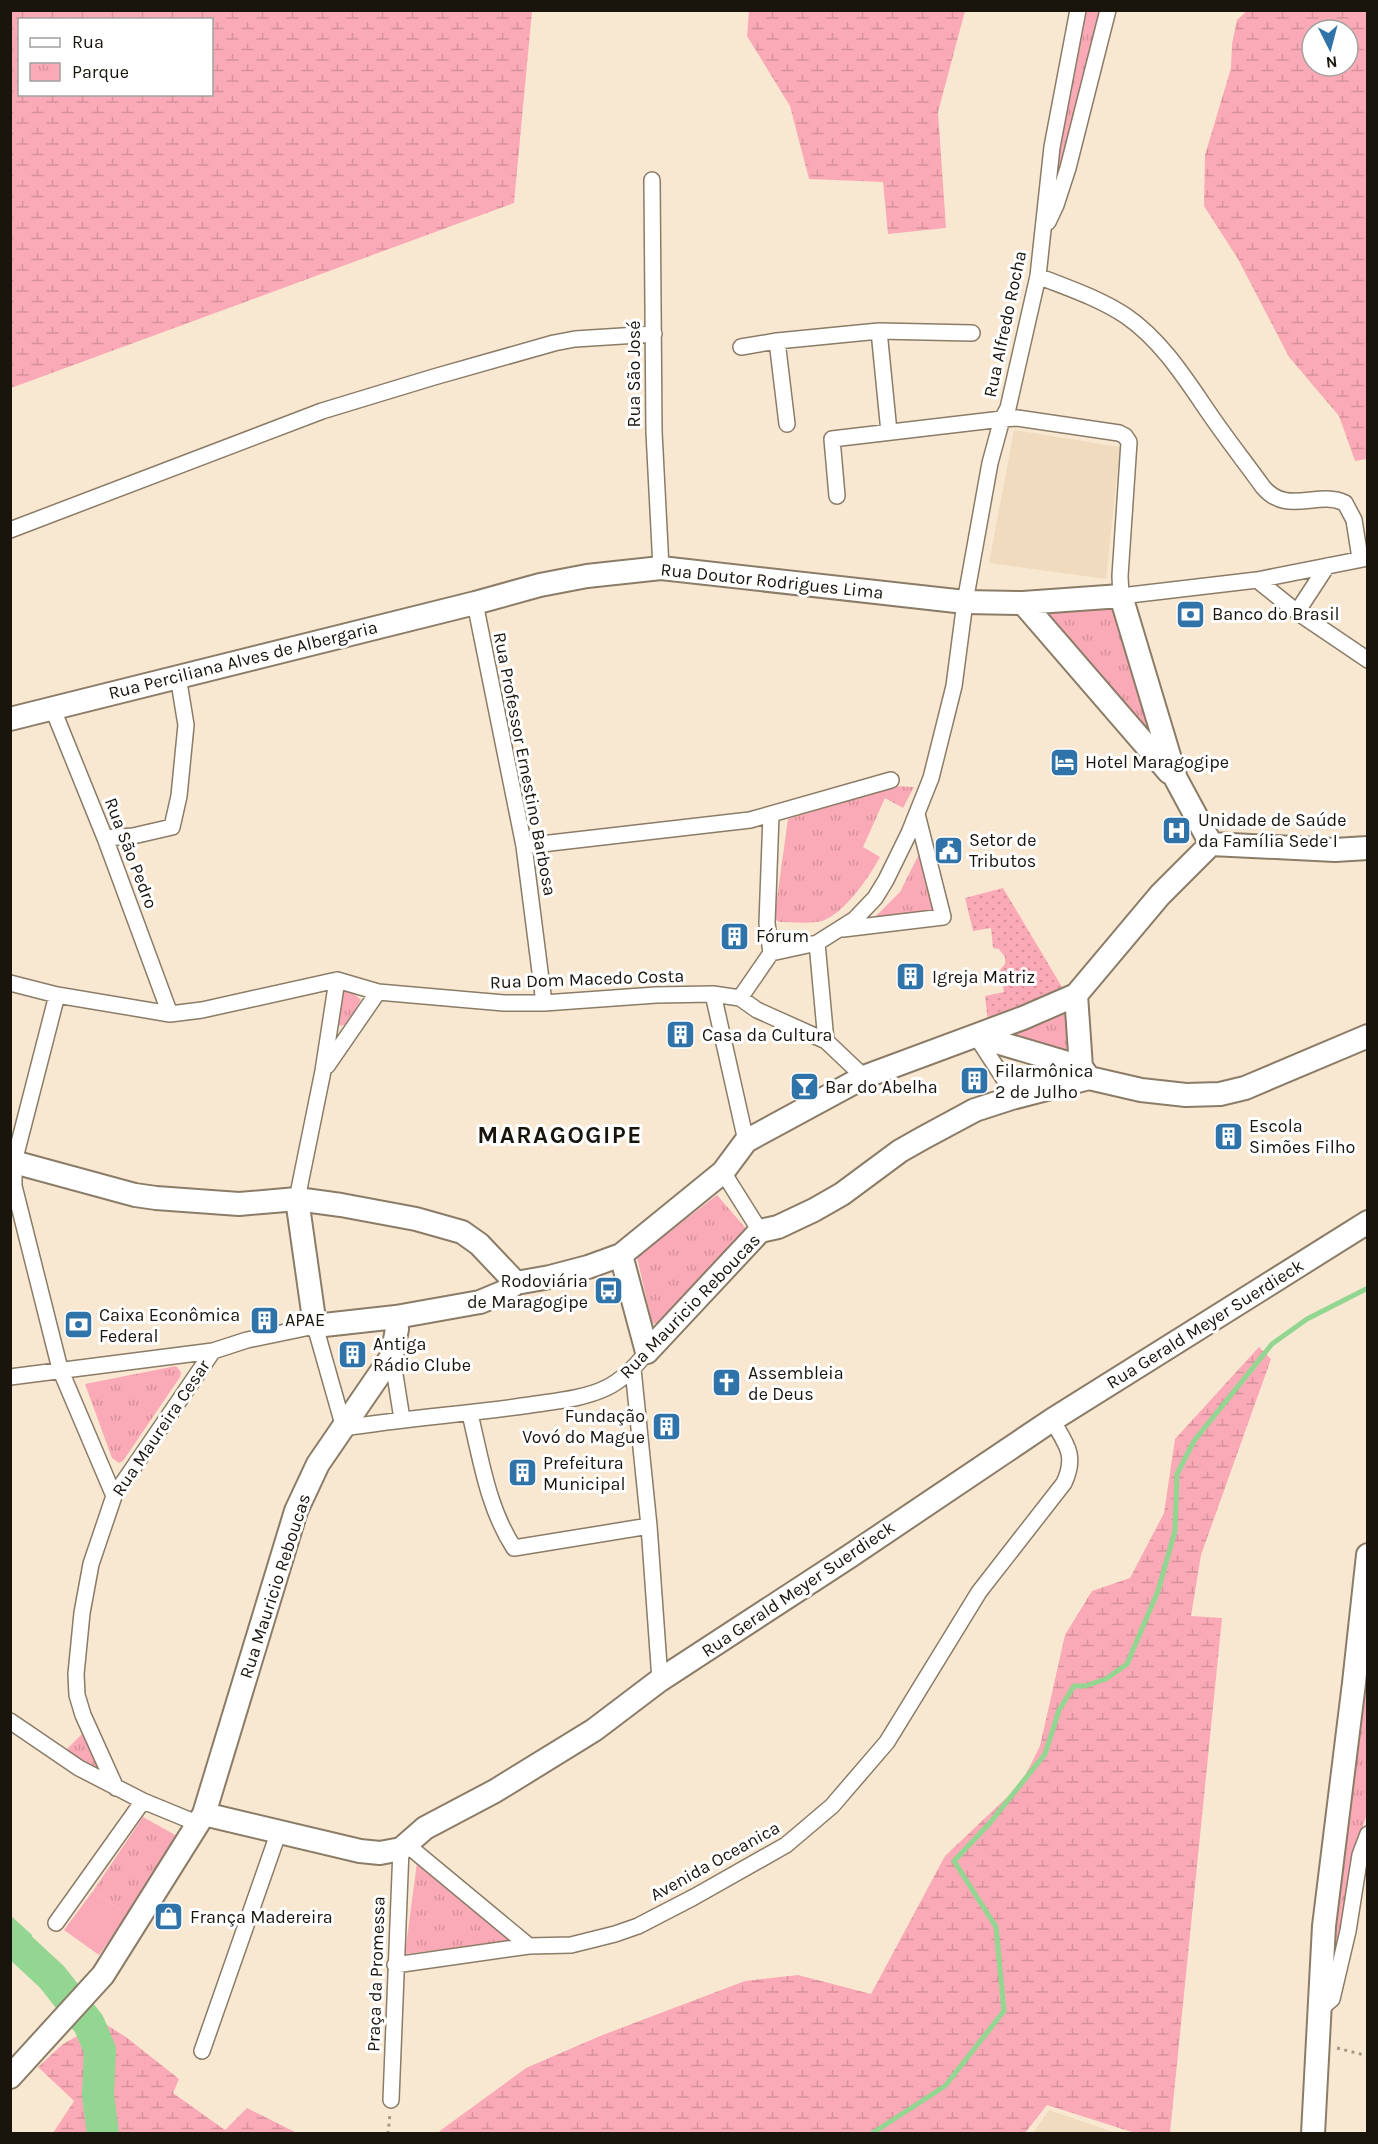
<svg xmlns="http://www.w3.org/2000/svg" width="1378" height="2144" viewBox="0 0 1378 2144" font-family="Karla,sans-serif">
<defs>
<pattern id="grass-dots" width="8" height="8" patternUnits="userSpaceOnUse" patternTransform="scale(1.5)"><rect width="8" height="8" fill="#faa9b6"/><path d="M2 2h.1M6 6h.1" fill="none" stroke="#d6919b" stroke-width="1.8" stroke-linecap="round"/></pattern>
<pattern id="wetland-marsh" width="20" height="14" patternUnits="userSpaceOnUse" patternTransform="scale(1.5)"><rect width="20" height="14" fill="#faa9b6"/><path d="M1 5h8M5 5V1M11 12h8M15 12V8" fill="none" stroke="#d6919b"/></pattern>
<pattern id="park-tufts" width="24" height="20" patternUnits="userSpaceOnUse" patternTransform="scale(1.5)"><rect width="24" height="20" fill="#faa9b6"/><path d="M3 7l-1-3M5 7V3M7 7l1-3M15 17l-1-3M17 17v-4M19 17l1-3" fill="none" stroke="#d6919b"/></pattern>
</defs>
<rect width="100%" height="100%" fill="#f9e8d1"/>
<path fill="#f0dbbe" d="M1014,430l106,17 -14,132 -117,-16z
M1049,2110l67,23h-83z"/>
<path fill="url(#grass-dots)" d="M1003,888l59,99 -15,9 -59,27 -3,-27 19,-4 -4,-22 5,-6v-7l-6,-8 -6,-1 -2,-20 -18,3 -8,-33z"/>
<path fill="url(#wetland-marsh)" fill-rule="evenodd" d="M11,10l521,1 -18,192 -503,185zM20,20h192v74h-192z
M1248,10l119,1v448l-12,2 -16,-45 -50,-59 -51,-98 -34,-53 1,-51 26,-87 1,-24 5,-24zM1312,30h36v36h-36z
M749,11h216l-27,101 8,116 -58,6 -5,-52 -74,-3 -19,-73 -43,-70z
M1259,1347l12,12 -70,196 -10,61 31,2 -52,515h-35l-88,-28 -22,28h-587l3,-3 85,-62 74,-32 145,-55 53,-6 73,19 74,-138 76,-72 19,-38 25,-111 27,-44 38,-13 34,-65 11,-74z
M102,2022l24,15 53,42 -6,14 52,37 22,-22 50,25h-244l21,-32 -36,-34 25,-23z"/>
<path fill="url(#park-tufts)" d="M1085,11h16l-41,162 -5,-4z
M1114,606l35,118 -4,4 -96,-111 3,-6z
M892,786l22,1 -11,21 -18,-10 -22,49 17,10c-10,19 -36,57 -58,64 -10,3 -31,1 -43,1l-4,-3v-6l13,-94z
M920,852l16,60 -64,8 28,-28z
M345,991h6l10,9 -15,24 -5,2 -4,-2 5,-30z
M1067,1010l6,44 -65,-20z
M717,1195l32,37 -92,92 -5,-1 -15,-66z
M176,1366l5,6 -1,5 -57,84 -4,2 -7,-5 -27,-74z
M1359,1693l8,3v117l-13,43 -25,126z
M82,1734l19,32 -6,6 -31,-20z
M143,1817l34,19 -50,79 -34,-24z
M417,1862l93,79 -105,13z"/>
<path fill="#faa9b6" d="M93,1891l34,24 -28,40 -35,-25z"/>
<path fill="#92d691" d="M10,1915l22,20c1,14 -3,18 -15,23l-6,-4z"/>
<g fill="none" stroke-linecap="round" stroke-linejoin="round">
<path stroke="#92d691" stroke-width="5" d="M871,2134l74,-48 59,-75 -8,-84 -42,-66 35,-37 56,-70 14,-44 15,-24h11l21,-7 21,-15 31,-73 17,-60 2,-57 17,-33 78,-97 35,-25 61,-31"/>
<path stroke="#92d691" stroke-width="32" d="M10,1938l42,39 37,47 11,26 -2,45 5,39"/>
<defs>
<path id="street" d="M652,180l2,252 7,136
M1048,222l8,-17 12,-37 40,-158
M1038,276c30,12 61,22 88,40 35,24 59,62 83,97 17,25 36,49 54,74 24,29 54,3 82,16l9,17 6,38
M879,331l10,101
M777,341l10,83
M741,347l36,-6 102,-10 93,2
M837,496l-5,-57 170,-20 15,-1 102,15 6,3 4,6 -9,134 1,20 136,-16 111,-22
M10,530l312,-119 112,-34 120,-34 21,-4 79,-5
M1257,580l40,32 71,48
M475,603l49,243 20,157
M1297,612l30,-46
M52,707l53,131 65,176
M771,815l-4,108 4,30
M105,838l28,-2 39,-9 7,-31 7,-71 -8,-49
M524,846l226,-26 141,-40
M843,929l100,-12 -26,-103
M817,943l9,98 38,36
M771,953l46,-10 38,-24 20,-21 11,-18 23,-47 22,-55 23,-92 11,-84 25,-139 12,-44 6,-11 30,-132 14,-129 26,-137
M10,983l47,12 113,19 32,-4 135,-30 41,12 126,11h40l112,-8 57,-1 27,4 31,-45
M713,994l33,147
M57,995l-43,167v24l46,183 54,127
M740,998l17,12 69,31
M976,1036l30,46 62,-17
M327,1066l51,-74
M723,1172l37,59
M297,1199l26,-128 14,-91
M392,1356l10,63
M633,1369l16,157 11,154
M10,1377l203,-26
M470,1414c11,46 18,94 44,134l135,-22
M10,1721l69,47 64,33 56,23
M116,1788l-33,-73 -6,-20 -1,-21 6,-61 9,-49 23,-68 99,-145 34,-11 68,-14 29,102c62,-10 124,-14 186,-23 25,-4 53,-6 76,-17 17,-8 30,-22 41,-36
M406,1844l123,102
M56,1923l87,-122
M395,1965l134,-19 42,-1 44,-11 23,-8 56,-29 92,-52 46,-39 55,-64 92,-150 85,-109c13,-28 2,-39 -12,-63
M1320,2009l12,-10 16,-68 12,-76 8,-21
M202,2051l77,-220
M391,2100l10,-251"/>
<path id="secondary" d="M1023,603l146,169
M10,719l465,-116 65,-18 47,-9 74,-8 304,34 58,1 98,-7 55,183 35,65
M1211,844l124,6 33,-2
M1076,995l5,72
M976,1036l105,31 8,11
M10,1161l125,34 21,3 83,6 58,-5 44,6 75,14 46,13 17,12 37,39
M297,1199l18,127 81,-9 84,-15 24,-10 12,-9
M621,1255l26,97
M516,1283l34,-6 38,-10 33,-12 102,-83 23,-31 118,-64 159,-59 53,-23 84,-100 51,-51
M647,1352l113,-121 18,-4 36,-17 28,-16 58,-43 23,-13 52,-28 37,-12 77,-20 52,12 45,5 34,-1 25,-6 123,-52
M204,1814l156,37 20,2 21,-4 24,-21 70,-37 99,-61 66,-50 190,-124 202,-136 316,-198
M10,2077l93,-102 101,-161 92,-303 22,-47 74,-108 5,-27 -1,-12
M1313,2134l11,-208 30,-243 14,-128"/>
</defs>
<use href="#street" stroke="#8a7c67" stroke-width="18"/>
<use href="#secondary" stroke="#8a7c67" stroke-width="26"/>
<path stroke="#a49887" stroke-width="3" stroke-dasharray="3 4.5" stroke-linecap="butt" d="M1337,2048l31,8
M388,2134l2,-20"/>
<use href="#street" stroke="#fff" stroke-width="15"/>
<use href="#secondary" stroke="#fff" stroke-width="22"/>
</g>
<defs>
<symbol id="bank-square" viewBox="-11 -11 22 22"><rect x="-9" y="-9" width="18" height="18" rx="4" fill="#3073a9" stroke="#fff"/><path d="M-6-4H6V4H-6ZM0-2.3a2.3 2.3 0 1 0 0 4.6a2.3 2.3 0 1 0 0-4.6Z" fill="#fff"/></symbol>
<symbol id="hotel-square" viewBox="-11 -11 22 22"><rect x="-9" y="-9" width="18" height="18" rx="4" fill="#3073a9" stroke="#fff"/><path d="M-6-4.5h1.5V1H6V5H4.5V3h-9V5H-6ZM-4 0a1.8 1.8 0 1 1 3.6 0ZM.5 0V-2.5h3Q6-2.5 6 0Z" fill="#fff"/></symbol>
<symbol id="hospital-square" viewBox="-11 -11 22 22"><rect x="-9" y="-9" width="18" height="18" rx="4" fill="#3073a9" stroke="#fff"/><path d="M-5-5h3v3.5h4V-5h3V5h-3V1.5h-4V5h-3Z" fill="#fff"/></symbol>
<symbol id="civic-square" viewBox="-11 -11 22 22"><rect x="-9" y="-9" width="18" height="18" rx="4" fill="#3073a9" stroke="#fff"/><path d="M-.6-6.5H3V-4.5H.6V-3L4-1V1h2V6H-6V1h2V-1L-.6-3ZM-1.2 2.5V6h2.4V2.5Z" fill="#fff"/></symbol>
<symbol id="building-square" viewBox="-11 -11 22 22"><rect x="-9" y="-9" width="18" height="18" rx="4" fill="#3073a9" stroke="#fff"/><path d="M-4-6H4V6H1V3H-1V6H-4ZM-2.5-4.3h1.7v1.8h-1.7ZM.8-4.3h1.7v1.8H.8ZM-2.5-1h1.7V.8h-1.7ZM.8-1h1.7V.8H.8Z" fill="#fff"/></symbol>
<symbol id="bar-square" viewBox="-11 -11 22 22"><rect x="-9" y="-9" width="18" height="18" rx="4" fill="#3073a9" stroke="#fff"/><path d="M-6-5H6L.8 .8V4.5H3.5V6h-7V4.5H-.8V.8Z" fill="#fff"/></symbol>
<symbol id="bus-square" viewBox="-11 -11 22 22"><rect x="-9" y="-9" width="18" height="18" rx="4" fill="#3073a9" stroke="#fff"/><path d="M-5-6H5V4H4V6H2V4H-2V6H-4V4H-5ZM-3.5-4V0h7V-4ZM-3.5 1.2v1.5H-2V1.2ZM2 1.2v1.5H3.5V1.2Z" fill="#fff"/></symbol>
<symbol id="church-square" viewBox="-11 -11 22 22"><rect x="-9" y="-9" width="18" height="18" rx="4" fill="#3073a9" stroke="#fff"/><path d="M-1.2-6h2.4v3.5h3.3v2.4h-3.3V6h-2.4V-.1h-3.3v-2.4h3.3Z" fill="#fff"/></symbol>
<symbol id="shop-square" viewBox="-11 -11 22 22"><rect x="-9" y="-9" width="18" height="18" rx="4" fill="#3073a9" stroke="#fff"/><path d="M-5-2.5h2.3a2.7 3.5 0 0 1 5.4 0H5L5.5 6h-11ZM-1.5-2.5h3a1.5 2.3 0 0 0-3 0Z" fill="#fff"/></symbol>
</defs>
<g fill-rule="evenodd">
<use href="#bank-square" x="1174" y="598" width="33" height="33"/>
<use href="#hotel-square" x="1048" y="746" width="33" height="33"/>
<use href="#hospital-square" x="1160" y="814" width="33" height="33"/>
<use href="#civic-square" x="932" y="834" width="33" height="33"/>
<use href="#building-square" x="718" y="920" width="33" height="33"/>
<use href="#building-square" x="894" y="960" width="33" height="33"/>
<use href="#building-square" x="664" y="1018" width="33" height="33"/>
<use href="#building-square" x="958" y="1064" width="33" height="33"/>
<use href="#bar-square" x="788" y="1070" width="33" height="33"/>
<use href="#building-square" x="1212" y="1120" width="33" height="33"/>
<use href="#bus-square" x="592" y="1274" width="33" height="33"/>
<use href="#building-square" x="248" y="1304" width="33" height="33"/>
<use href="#bank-square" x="62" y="1308" width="33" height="33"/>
<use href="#building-square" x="336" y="1338" width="33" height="33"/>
<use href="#church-square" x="710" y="1366" width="33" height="33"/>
<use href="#building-square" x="650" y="1410" width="33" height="33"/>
<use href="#building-square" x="506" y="1456" width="33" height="33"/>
<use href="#shop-square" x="152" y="1900" width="33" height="33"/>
</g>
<g text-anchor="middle" stroke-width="6" stroke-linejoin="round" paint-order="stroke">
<g font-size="18" fill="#19140c" stroke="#fff">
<text transform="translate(1005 324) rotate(-78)" y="6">Rua Alfredo Rocha</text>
<text transform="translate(634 374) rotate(-90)" y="6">Rua São José</text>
<text transform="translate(772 581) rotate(6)" y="6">Rua Doutor Rodrigues Lima</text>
<text transform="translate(243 660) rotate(-14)" y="6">Rua Perciliana Alves de Albergaria</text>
<text transform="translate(525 764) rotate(79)" y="6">Rua Professor Ernestino Barbosa</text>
<text transform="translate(131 853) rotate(69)" y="6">Rua São Pedro</text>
<text transform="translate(587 979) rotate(-2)" y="6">Rua Dom Macedo Costa</text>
<text transform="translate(690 1306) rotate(-46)" y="6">Rua Mauricio Reboucas</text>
<text transform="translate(1205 1324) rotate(-32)" y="6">Rua Gerald Meyer Suerdieck</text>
<text transform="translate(161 1428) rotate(-56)" y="6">Rua Maureira Cesar</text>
<text transform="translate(275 1586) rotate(-72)" y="6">Rua Mauricio Reboucas</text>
<text transform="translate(798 1589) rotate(-34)" y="6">Rua Gerald Meyer Suerdieck</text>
<text transform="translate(715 1861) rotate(-29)" y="6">Avenida Oceanica</text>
<text transform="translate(376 1974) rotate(-88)" y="6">Praça da Promessa</text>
</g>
<g font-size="18" fill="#19140c" stroke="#fff" text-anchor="start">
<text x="1212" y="620">Banco do Brasil</text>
<text x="1085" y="768">Hotel Maragogipe</text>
<text x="1198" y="826">Unidade de Saúde<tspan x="1198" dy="21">da Família Sede I</tspan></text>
<text x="969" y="846">Setor de<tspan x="969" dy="21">Tributos</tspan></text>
<text x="756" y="942">Fórum</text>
<text x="932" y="983">Igreja Matriz</text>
<text x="702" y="1041">Casa da Cultura</text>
<text x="995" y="1077">Filarmônica<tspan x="995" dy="21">2 de Julho</tspan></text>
<text x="825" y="1093">Bar do Abelha</text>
<text x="1249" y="1132">Escola<tspan x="1249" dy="21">Simões Filho</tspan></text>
<text x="588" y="1287" text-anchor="end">Rodoviária<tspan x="588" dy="21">de Maragogipe</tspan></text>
<text x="99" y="1321">Caixa Econômica<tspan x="99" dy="21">Federal</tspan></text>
<text x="285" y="1326">APAE</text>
<text x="373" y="1350">Antiga<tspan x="373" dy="21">Rádio Clube</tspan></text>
<text x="748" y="1379">Assembleia<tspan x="748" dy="21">de Deus</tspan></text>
<text x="645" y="1422" text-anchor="end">Fundação<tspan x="645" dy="21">Vovó do Mague</tspan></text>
<text x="543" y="1469">Prefeitura<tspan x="543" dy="21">Municipal</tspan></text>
<text x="190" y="1923">França Madereira</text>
</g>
<g font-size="24" font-weight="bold" letter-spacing="1.5" fill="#19140c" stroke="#fff">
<text x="560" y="1143">MARAGOGIPE</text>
</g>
</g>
<rect width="1378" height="2144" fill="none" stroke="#19140c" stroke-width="24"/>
<rect x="18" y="18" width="195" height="78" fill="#ffffff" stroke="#a3a19e" stroke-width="1.5"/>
<rect x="30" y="38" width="30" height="9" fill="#ffffff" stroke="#a3a19e" stroke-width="1.5"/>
<text x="72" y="48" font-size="18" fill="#19140c">Rua</text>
<rect x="30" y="63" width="30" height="18" fill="url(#park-tufts)" stroke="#a3a19e" stroke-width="1.5"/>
<text x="72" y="78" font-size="18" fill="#19140c">Parque</text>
<g transform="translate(1330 48) rotate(174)"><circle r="28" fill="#ffffff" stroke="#a3a19e" stroke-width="1.5"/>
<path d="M0-4.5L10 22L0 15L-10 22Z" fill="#3073a9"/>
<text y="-9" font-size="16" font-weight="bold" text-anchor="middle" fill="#19140c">N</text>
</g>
</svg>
